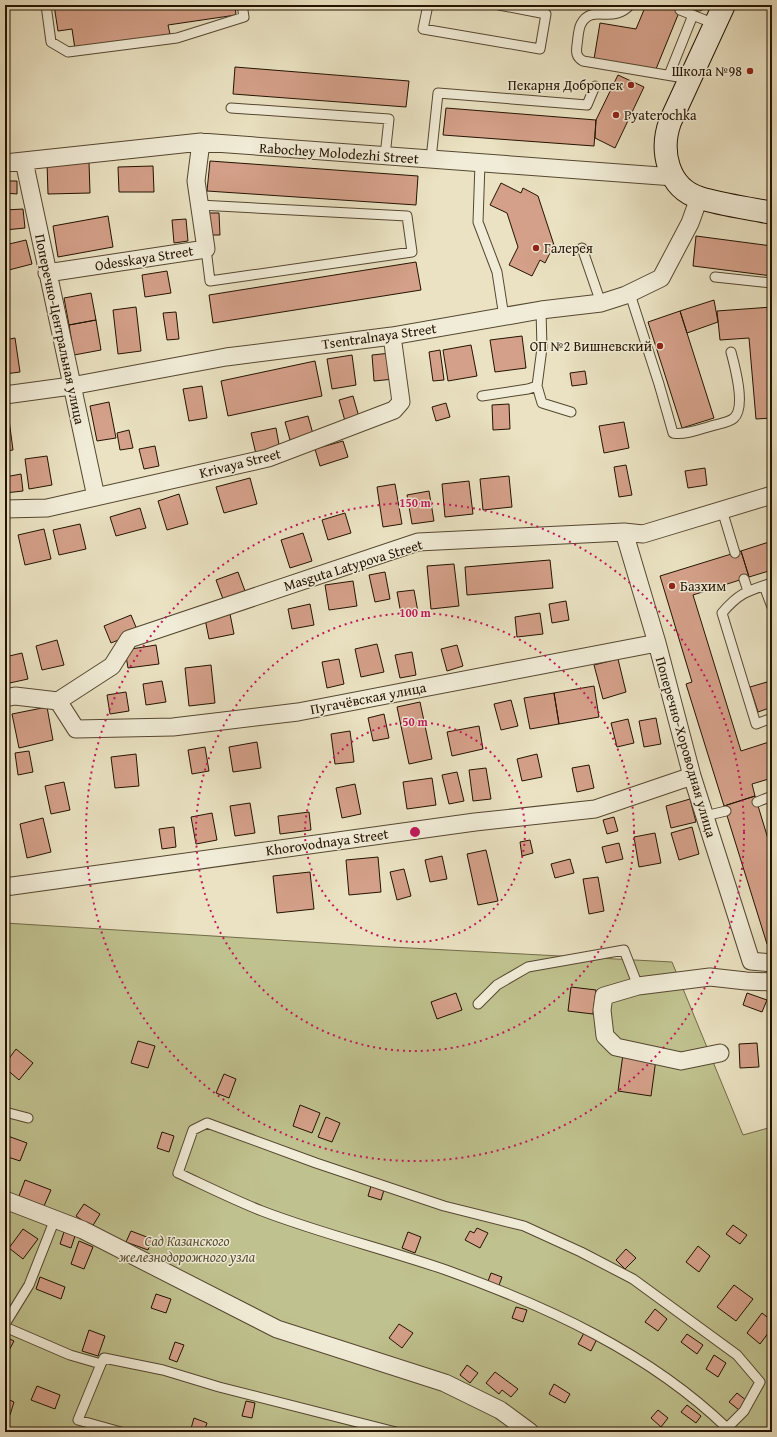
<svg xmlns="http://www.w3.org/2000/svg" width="777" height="1437" viewBox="0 0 777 1437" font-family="'Gentium Book Plus',serif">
<rect width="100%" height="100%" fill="#eae2c2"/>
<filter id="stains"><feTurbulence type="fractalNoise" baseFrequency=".005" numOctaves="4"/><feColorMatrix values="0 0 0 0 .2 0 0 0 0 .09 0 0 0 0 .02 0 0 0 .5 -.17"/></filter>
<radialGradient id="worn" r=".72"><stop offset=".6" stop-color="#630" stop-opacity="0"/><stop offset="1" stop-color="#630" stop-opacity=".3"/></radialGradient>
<path fill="#bfc18e" stroke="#716a47" d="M5,923l368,23 299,16 71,173 29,-8v305h-767z"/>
<path fill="#d4a089" stroke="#231300" d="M54,5h36l1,4 28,-4h116l1,10 -68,10 2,9 -95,15 -3,-20 -14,2z
M646,5h36l-26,64 -62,-10 6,-36 36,6z
M235,67l174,14 -3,26 -173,-13z
M618,75l26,12 -29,61 -20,-10 1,-18z
M446,108l150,12 -2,26 -151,-11z
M210,161l208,15 -2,29 -209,-14z
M47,162h42l1,31 -42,1z
M153,166l1,26h-35l-1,-25z
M5,181h12v13l-12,-1z
M501,183l20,10 2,-5 15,8 16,49 -9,18 -5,-3 -8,16 -23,-11 9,-18 -11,-34 -17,-8z
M23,209l2,19 -20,2v-20z
M207,213h12l1,22h-12z
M108,216l5,31 -55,10 -5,-31z
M186,219l2,22 -14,2 -2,-23z
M696,236l76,10v30l-79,-10z
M26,240l6,24 -27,7v-26z
M416,262l5,28 -208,33 -4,-28z
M167,271l4,22 -26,4 -3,-22z
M91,293l5,27 -27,5 -5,-27z
M714,300l4,22 -31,11 -7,-22z
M136,307l5,44 -23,3 -5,-44z
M772,307v111l-16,1 -7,-81 -29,2 -3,-29z
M680,311l34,107 -32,10 -34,-106z
M176,312l3,27 -12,1 -4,-27z
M96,320l5,30 -27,5 -5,-30z
M522,336l4,32 -31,4 -5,-32z
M15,338l5,34 -15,2v-34z
M471,345l6,31 -29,5 -5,-31z
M440,350l4,30 -11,1 -4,-29z
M391,353l3,26 -20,2 -2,-26z
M352,355l4,30 -24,4 -5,-30z
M315,361l7,35 -94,20 -7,-35z
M585,371l2,13 -15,2 -2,-13z
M202,386l5,32 -18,3 -6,-32z
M353,396l6,21 -14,4 -6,-21z
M109,402l7,36 -19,3 -7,-35z
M446,403l4,14 -14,4 -4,-14z
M509,404l1,25 -17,1 -1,-25z
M8,412l5,38 -8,1v-38z
M308,416l5,18 -23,6 -5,-18z
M624,422l5,26 -25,5 -5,-27z
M276,428l4,22 -24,4 -5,-21z
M129,430l4,18 -13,2 -3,-17z
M343,441l5,16 -28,9 -5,-17z
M155,446l4,20 -15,3 -5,-20z
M47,456l5,29 -23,4 -4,-30z
M626,465l6,30 -13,2 -5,-30z
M705,468l2,17 -19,3 -3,-17z
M21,474l2,17 -18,2v-16z
M509,476l3,31 -29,3 -3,-31z
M250,478l7,26 -33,9 -8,-26z
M469,481l4,33 -28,3 -3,-33z
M395,484l7,40 -19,3 -6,-40z
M429,491l5,30 -22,3 -5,-29z
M179,494l9,30 -21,6 -9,-29z
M140,508l6,20 -30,8 -6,-19z
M345,513l6,20 -23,7 -6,-20z
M80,524l6,25 -27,6 -6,-25z
M44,529l7,30 -26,6 -7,-30z
M303,533l9,28 -22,7 -9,-28z
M772,541v29l-23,7 -8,-26z
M741,551l8,26 -56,18 48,156 28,-9 3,10v26l-20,6 3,12 -31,10 -38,-122 6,-2 -32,-106z
M550,560l3,28 -86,7 -2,-28z
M454,564l5,42 -28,3 -4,-43z
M238,572l7,19 -22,8 -7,-19z
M385,572l5,27 -15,3 -6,-27z
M353,581l4,25 -28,4 -4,-25z
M414,590l4,22 -17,2 -4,-22z
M566,601l3,19 -17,3 -3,-19z
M310,604l4,21 -22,4 -4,-20z
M540,613l3,21 -26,3 -2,-20z
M230,614l4,20 -25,5 -4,-20z
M131,615l7,17 -27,11 -7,-17z
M57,640l7,25 -22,5 -6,-24z
M377,644l7,28 -23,5 -6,-28z
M156,645l3,19 -31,4 -3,-18z
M457,645l6,21 -16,5 -6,-22z
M412,652l4,23 -16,3 -5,-23z
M22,653l6,26 -23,5v-27z
M339,659l5,25 -17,4 -5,-26z
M618,659l8,33 -23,7 -9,-34z
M211,665l4,38 -26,3 -4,-38z
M162,681l4,21 -20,3 -3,-21z
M767,682l5,15v10l-14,5 -8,-25z
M594,686l5,31 -40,7 -5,-31z
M126,692l3,19 -19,3 -3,-19z
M554,693l5,31 -29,5 -6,-31z
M511,700l7,26 -17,4 -7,-26z
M420,702l12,57 -23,5 -12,-57z
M47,707l6,33 -34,8 -7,-34z
M384,714l5,24 -16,3 -5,-23z
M656,718l5,26 -17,3 -5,-26z
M628,719l6,24 -17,4 -6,-24z
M479,726l4,23 -31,7 -5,-24z
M350,731l4,31 -19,2 -4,-30z
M257,742l4,26 -28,4 -4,-25z
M205,747l4,24 -17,3 -4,-24z
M29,751l4,21 -15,3 -3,-22z
M136,754l3,32 -24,2 -4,-31z
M537,754l5,23 -20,4 -5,-22z
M589,765l5,23 -17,4 -5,-24z
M486,768l5,31 -18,2 -4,-31z
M457,772l7,29 -15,3 -7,-29z
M432,778l4,27 -29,4 -4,-27z
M64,782l6,28 -19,4 -6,-28z
M355,784l6,30 -19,4 -6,-30z
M755,796l17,56v90l-5,2 -43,-138z
M690,799l6,23 -25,6 -5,-22z
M250,803l5,30 -20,3 -5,-30z
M309,812l2,18 -31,4 -2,-18z
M212,813l5,27 -21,4 -5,-27z
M614,817l4,14 -11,3 -4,-14z
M43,818l8,34 -24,6 -7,-34z
M174,827l2,20 -14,2 -3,-20z
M692,827l7,27 -20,6 -8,-27z
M655,833l6,30 -22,4 -5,-30z
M530,840l3,13 -11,3 -2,-14z
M619,843l4,16 -17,4 -4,-16z
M486,850l12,51 -20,4 -11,-51z
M442,856l5,23 -17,3 -5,-22z
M378,857l3,35 -32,3 -3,-35z
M570,859l4,14 -19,5 -4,-14z
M404,869l7,27 -14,4 -7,-28z
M310,872l4,37 -37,4 -4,-37z
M598,877l6,34 -15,3 -6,-35z
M571,987l25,3 -3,24 -25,-3z
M456,993l6,17 -25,9 -6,-17z
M747,993l20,7 -5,12 -19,-7z
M138,1041l17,5 -7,22 -17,-5z
M757,1043l2,24 -19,1 -1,-24z
M16,1049l17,14 -14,17 -14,-12v-4z
M623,1054l33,5 -5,37 -33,-5z
M224,1074l12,5 -7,19 -13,-5z
M300,1105l20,8 -8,20 -19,-7z
M326,1117l14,6 -8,19 -14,-5z
M162,1132l12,4 -5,16 -12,-4z
M5,1135l22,8 -7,18 -15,-5z
M25,1180l26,10 -7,16 -25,-10z
M371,1186l13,4 -3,10 -13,-4z
M84,1204l16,10 -8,13 -16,-11z
M733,1225l14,10 -7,9 -14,-10z
M477,1228l11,5 -8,15 -15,-8 5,-9 4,2z
M23,1229l15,10 -15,20 -14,-11z
M131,1231l21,8 -4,11 -22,-8z
M64,1232l11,4 -4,12 -11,-4z
M408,1232l13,5 -6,16 -13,-5z
M79,1241l14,6 -9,22 -13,-5z
M698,1246l12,10 -11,16 -13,-10z
M626,1249l10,9 -11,11 -9,-9z
M491,1273l11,4 -4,11 -11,-4z
M40,1277l25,10 -4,12 -25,-10z
M734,1285l19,14 -17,22 -19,-14z
M156,1294l15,5 -5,14 -15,-5z
M516,1307l11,3 -4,12 -11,-4z
M655,1309l12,10 -9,12 -13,-9z
M762,1313l10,8v7l-12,16 -13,-11z
M399,1324l14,9 -11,15 -13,-10z
M89,1330l16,6 -7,20 -16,-5z
M584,1333l13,6 -6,12 -13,-7z
M687,1334l16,11 -6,9 -16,-12z
M5,1337l9,4 -9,17z
M175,1342l9,3 -7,17 -8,-3z
M714,1355l12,8 -8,14 -12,-8z
M467,1365l11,8 -8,10 -10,-8z
M495,1372l23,17 -7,8 -9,-7 -3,4 -13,-11z
M554,1384l16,10 -5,9 -16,-9z
M37,1386l23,9 -5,14 -24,-9z
M737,1393l10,8 -8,9 -10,-8z
M5,1398l9,4 -4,13 -5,-2z
M246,1401l9,2 -3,15 -10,-2z
M687,1405l14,11 -5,7 -15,-11z
M658,1410l10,8 -7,9 -10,-9z
M194,1418l13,5 -3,9h-14z"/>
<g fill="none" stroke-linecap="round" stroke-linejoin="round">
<defs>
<path id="lane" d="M46,5l5,37 17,10 109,-14 67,-21 -2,-12
M428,5l-5,24 117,20 6,-35 -47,-9
M630,5c-18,20 -38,-2 -49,19 -3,6 -3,15 -4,21 -1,7 -1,12 6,16l107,18
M699,6v-1
M680,10l35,14
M669,75l24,-60
M231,108l158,11 -4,37
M431,159l7,-66 149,12 8,-19
M480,163l-2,59 19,50 7,45
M199,205l208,11 5,36 -202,29 -4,-32
M582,248l19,55
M715,277l57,6
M630,294l29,90 14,49c11,2 25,-3 35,-6 8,-3 21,-4 26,-9 12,-11 1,-51 -3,-66
M541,310l1,38 -5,38 5,17 29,9
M482,396l46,-7 9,-3
M722,510l13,43
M744,579l4,12
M772,583c-25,8 -33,10 -50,30l34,111 16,-6
M764,586l8,21
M757,802l15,-6
M705,816l21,-5
M478,1004l19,-19 31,-18 96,-17 14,36
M5,1112l23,6
M5,1324l24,-39 26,-66
M5,1327l65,28 31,9 -23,56 43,12
M101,1364l3,-6 59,12 56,17 177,45
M723,1432l21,-21 16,-29 -23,-27 -104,-76 -52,-27 -57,-26 -80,-20 -128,-43 -109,-40 -14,7 -15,43c28,13 56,27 84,38 60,23 123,38 184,59 102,37 202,82 281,158"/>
<path id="street" d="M24,161l72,336
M5,163l196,-21 473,35
M47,273l159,-24 -10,-68 5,-39
M5,395l66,-9 155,-29 166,-21 149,-26 60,-7 25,-8 35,-17 29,-55 9,-25
M5,509l42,-1 221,-50 126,-48 7,-8 -9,-66
M624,532l33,111 35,133 59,185 21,2
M5,698l10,-2 43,5
M58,701l54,-35 17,-27 289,-97 206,-10 19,2 129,-39
M58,701l18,28 97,-2 125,-15 359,-69
M5,887l470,-65 120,-13 97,-33
M720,1053l-39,8 -65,-14 -11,-11 -3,-26 2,-14 34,-10 72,-9 36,4 26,1
M5,1200l78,30 194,99 168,54 55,27 30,22"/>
<path id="secondary" d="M724,5l-54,117c-10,28 -3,66 30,76 23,7 48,10 72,15"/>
</defs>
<use href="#lane" stroke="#554730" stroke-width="11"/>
<use href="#street" stroke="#554730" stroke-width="19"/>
<use href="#secondary" stroke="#231300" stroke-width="24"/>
<use href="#lane" stroke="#f1ecd7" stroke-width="9"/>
<use href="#street" stroke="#f1ecd7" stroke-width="17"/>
<use href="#secondary" stroke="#f1ecd7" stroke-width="22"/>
</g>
<g fill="none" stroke="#c2185b" stroke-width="2" stroke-dasharray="2 4">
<circle cx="415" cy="832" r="110"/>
<circle cx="415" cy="832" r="219"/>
<circle cx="415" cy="832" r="329"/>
</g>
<g fill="#8f2418" stroke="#f1ecd7" stroke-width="1.5">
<circle cx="750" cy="71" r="4"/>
<circle cx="631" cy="85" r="4"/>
<circle cx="616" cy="115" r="4"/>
<circle cx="536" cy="248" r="4"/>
<circle cx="660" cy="346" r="4"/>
<circle cx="672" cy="586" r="4"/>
</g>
<g text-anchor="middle" stroke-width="3" stroke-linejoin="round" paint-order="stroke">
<g font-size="14" fill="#231300" stroke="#f1ecd7" text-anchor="end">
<text x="742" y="76">Школа №98</text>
<text x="623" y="90">Пекарня Добропек</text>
<text x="624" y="120" text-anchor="start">Pyaterochka</text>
<text x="544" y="253" text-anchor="start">Галерея</text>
<text x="652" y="351">ОП №2 Вишневский</text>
<text x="680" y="591" text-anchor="start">Базхим</text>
</g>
<g font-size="14" fill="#231300" stroke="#f1ecd7">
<text transform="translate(339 153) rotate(4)" y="5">Rabochey Molodezhi Street</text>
<text transform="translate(144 258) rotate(-9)" y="5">Odesskaya Street</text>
<text transform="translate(60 329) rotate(78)" y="5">Поперечно-Центральная улица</text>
<text transform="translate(379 336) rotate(-8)" y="5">Tsentralnaya Street</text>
<text transform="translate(240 463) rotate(-14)" y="5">Krivaya Street</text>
<text transform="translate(353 565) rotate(-17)" y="5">Masguta Latypova Street</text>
<text transform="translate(368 698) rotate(-11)" y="5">Пугачёвская улица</text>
<text transform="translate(686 747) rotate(74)" y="5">Поперечно-Хороводная улица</text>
<text transform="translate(327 842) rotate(-8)" y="5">Khorovodnaya Street</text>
</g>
<g font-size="14" font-style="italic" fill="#5a5032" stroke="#f1ecd7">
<text x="187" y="1246">Сад Казанского<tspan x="187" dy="16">железнодорожного узла</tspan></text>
</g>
</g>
<circle cx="415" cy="832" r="6" fill="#c2185b" stroke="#f1ecd7" stroke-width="2"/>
<g font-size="12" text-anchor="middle" font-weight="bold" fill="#c2185b" stroke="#f1ecd7" stroke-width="3" stroke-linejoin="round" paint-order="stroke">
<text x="415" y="507">150 m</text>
<text x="415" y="617">100 m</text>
<text x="415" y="726">50 m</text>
</g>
<rect width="777" height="1437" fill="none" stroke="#eae2c2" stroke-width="20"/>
<rect x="6" y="6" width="765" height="1425" fill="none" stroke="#231300" stroke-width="2"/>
<rect x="10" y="10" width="757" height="1417" fill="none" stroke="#231300"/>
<rect width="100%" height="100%" filter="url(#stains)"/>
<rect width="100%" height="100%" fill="url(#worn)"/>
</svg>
